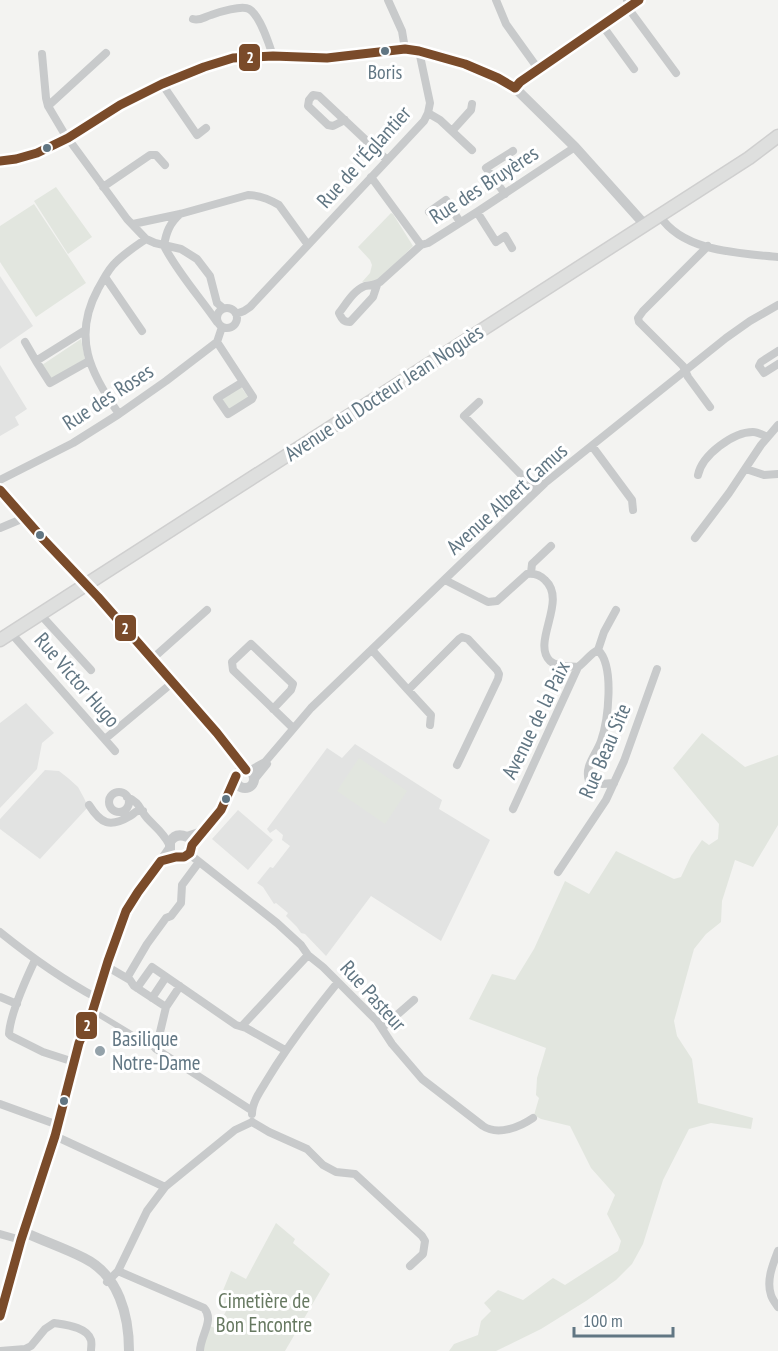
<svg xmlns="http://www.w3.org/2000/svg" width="778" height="1351" viewBox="0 0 778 1351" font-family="'PT Sans Narrow',sans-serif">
<rect width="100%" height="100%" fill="#f3f3f1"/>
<path fill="#e2e3e2" d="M0,276l33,50 -33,23z
M0,365l27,44 -12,8 4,8 -19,11z
M26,703l28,30 -12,10 -5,26 -37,39v-85z
M355,744l87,56 -3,9 51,31 -49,101 -70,-45 -45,60 -21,-22 -4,-1 -4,-6 -11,-11 2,-3 -12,-10 -2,1 -11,-17 -6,-4 13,-16 3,1 17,-22 -8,-6 1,-5 -7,-6 -6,4 -3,-4 60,-81 15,10z
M45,770l14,1 9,7 10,9 6,11 4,9 -48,52 -40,-30v-10z
M238,810l35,30 -25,30 -36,-31z"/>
<path fill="#e2e6df" d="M56,187l36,50 -24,17 -34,-53z
M34,204l52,79 -50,34 -36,-55v-36z
M391,213l2,1 20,32 -34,34 -17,2 8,-9 2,-8 -2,-5 -12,-13z
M81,339l4,20 -34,20 -9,-14z
M241,387l8,11 -20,12 -7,-11z
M702,733l43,34 33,-12v70l-25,42 -18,-7 -13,41 -1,21 -15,12 -12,15 -20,72 3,15 15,23 6,44 55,15 -2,11 -40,-6 -22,6 -26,51 -20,64 -11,20 -16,16 -30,21 -45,28 -45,22h-47l5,-7 24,-9 3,-14 10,-10 -7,-8 14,-13 25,10 30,-22 12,7 53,-34 3,-10 -14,-27 8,-19 -24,-27 -21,-42 -29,-7 -7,-4 5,-17 -3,-3 1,-17 9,-30 -77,-29 23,-45 23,6 19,-31 31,-68 24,13 27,-43 58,28 7,-2 10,-21 11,-16 7,5 9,-6 1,-15 -46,-56z
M359,758l48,33 -22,33 -48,-33z
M276,1223l19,16 -2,4 37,31 -45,77h-82v-9l7,-16 7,3 10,-20 -10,-4 14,-34 15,8z"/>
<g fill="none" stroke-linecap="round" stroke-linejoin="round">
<defs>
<path id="primary" d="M0,640l749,-482 29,-22"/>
</defs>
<use href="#primary" stroke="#cfcfcf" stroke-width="15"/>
<path stroke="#c8cacb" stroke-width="6" d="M92,1013l6,1 58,35"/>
<path stroke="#c8cacb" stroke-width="8" d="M388,0l14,31 3,18
M496,0l10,24 33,46
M627,0l3,6 1,6 45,61
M193,19c7,2 11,-2 18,-4 8,-3 31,-10 38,-6 11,6 20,35 24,47
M602,25l32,44
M106,53l-58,53 16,27 63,86 19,20 9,4 26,6 16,10 13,17 7,27 6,5
M42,54l4,44 2,8
M162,84l35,51 9,-7
M515,88l5,-6 119,-82
M428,113l12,7 32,30
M345,120l-12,6 -5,-1 -20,-19 1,-6 4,-5 6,1 68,64
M452,131l19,-21 1,-6
M371,177l50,68 7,-2 49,-31 98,-65
M103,187l47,-32h6l9,10
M505,194l-19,-26 27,-17
M429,212l17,-12 14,22
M477,212l19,30 9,-6 7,12
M660,216c23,36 79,37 118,41
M133,224l47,-10 68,-19c11,0 21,4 31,10l29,40
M164,246c14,27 35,50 53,76
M164,246c2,-14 6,-23 16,-32
M708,246l-65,65 -5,7 1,4 44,44 5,11 22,30
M105,277l37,54
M377,285l-4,12 -23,25c-7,0 -8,-3 -11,-9 7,-9 15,-23 26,-27 6,-1 10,-1 15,-4l41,-37
M217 318a10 10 0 1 1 20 0a10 10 0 1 1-20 0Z
M236,314l8,-3 6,-4 174,-186 4,-8 2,-10 -11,-52
M84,331l-48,30 14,22 39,-22
M25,342l11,19
M217,342l36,55 -1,2 -24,15 -11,-16 26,-16
M778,351l-17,11 -2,4 5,7 14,-9
M479,402l-15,14 73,75
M119,414c-29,-41 -47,-77 -21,-125 6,-10 10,-20 18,-27 9,-9 20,-16 30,-23
M592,446l40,54 1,10
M746,469l18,6 14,-1
M698,475c4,-20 35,-43 55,-43 5,0 10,3 14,5
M0,480l73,-37 46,-29 47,-33 51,-39 5,-15
M0,528l24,-10
M695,538l34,-45 32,-48 17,-20
M531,573l1,-9 19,-18
M445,580l43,22 9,-1 30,-27c7,-1 13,1 18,6 23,21 -14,62 5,81 7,6 19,5 28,6
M40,614l51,56
M11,633l104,118
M372,650l36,40 51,-51 3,-2 6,2 29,31 2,4 -1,5 -41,86
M598,650l6,-18 12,-22
M152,659l55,-49
M408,690l23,25 -1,10
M273,709l18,-19 2,-6 -42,-40 -19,18 1,8 60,58
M105,739l67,-56
M249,771l16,-9 46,-54 234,-225 181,-145 24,-17 28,-16
M254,780l13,-16
M109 802a10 10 0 1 1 20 0a10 10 0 1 1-20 0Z
M127,797c14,6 12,12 20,21 9,10 15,13 22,26
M89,805c12,19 21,23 41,11 5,-3 6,-6 13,-5
M513,809l65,-142c7,-5 13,-14 20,-17 17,16 10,71 3,91 -5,14 -17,25 -12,40 8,4 16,3 25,2
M185,856l8,1 84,66 24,22 7,10 15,12 54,54 15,23 30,35 61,47c15,10 37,1 50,-8
M558,872l48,-72 18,-39 33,-92
M0,932c31,25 62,47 97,66
M35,960c-8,17 -25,55 -26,74l2,2 32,16 31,10
M106,966l24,14 4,6 32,21 -10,42 95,61
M127,978l20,-34 19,-26 5,-2 10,-13 1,-18 17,-23
M137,988l15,-21 84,58 10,3 39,22
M0,997l17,7
M152,998l14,-21
M166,1007l14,-21
M242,1026l66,-71
M382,1028l32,-28
M73,1068c4,-20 13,-38 20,-57 11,-34 17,-70 34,-101 12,-22 28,-41 42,-62
M0,1104l58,21
M252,1114c0,-12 9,-24 15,-34 21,-35 45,-66 71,-98
M252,1122l17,10 38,17 16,16 13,7 19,2 67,62 3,5 -2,13 -13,12
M55,1136l110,51
M0,1234l21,6
M778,1251c-5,13 -12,29 -7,44 1,4 5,9 7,12
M118,1271l29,-60 18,-24 70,-57 17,-8
M107,1282l11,-11 86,37c11,12 -4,28 -4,43
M0,1351l25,-2 6,-3 14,-17 9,-6c12,2 33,4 37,17 1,4 0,7 0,11"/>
<path stroke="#c8cacb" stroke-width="10" d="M0,161l16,-2 21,-6 31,-15 52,-33 42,-21 42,-17 29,-9 40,-2 54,2 78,-9 14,2 46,13 33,14 17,10 60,59 70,78
M0,490l44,50 54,57 74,86 45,50 29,37
M236 779a9 9 0 1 1 18 0a9 9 0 1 1-18 0Z
M202,832l-15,5c-7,-3 -13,-2 -17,5v10l6,5 4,1 4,-1 6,-4 2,-8 29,-35 15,-34
M24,1232c19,9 40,16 60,26 35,17 45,58 45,93
M0,1316l21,-76 34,-104 18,-68"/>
<use href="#primary" stroke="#dedfde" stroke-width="12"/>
<defs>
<path id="bus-1" d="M515,88l5,-6 119,-82
M0,161l16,-2 21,-6 31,-15 52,-33 42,-21 42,-17 29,-9 40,-2 54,2 78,-9 14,2 46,13 33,14 17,10
M0,490l44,50 54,57 119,136 29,37
M0,1316l21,-76 34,-104 24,-93 13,-30 16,-52 18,-50 12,-19 23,-31 15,-4h8l6,-4 2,-8 29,-35 15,-34"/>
</defs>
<use href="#bus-1" stroke="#fff" stroke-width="14"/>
<use href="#bus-1" stroke="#7a4b2a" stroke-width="9"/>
</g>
<g fill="#617683" stroke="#fff" stroke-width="2">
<circle cx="385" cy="51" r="5"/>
<circle cx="47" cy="148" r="5"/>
<circle cx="40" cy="535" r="5"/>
<circle cx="226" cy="799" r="5"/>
<circle cx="64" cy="1101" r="5"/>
</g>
<circle fill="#94a2aa" stroke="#fff" stroke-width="2" cx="100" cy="1051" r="6"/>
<g text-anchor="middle" stroke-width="6" stroke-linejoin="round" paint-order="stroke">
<g font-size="20" fill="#617683" stroke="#fff">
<text x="385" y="79">Boris</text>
</g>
<g font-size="21" fill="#617683" stroke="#fff">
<text transform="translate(364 157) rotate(-48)" y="7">Rue de l'Églantier</text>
<text transform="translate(484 185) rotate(-33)" y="7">Rue des Bruyères</text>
<text transform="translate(384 393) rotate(-33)" y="7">Avenue du Docteur Jean Noguès</text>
<text transform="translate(108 397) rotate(-33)" y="7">Rue des Roses</text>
<text transform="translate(507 499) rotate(-42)" y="7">Avenue Albert Camus</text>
<text transform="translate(77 680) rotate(49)" y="7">Rue Victor Hugo</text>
<text transform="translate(536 720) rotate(-64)" y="7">Avenue de la Paix</text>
<text transform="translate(605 751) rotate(-67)" y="7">Rue Beau Site</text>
<text transform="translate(373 996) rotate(48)" y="7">Rue Pasteur</text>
</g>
<g font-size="21" fill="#617683" stroke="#fff" text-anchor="start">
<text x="112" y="1046">Basilique<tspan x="112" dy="24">Notre-Dame</tspan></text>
</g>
<g font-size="21" fill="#677961" stroke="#fff">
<text x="264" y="1308">Cimetière de<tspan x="264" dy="24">Bon Encontre</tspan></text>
</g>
</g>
<g stroke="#fff" stroke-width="2">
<rect x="238" y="43" width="23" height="29" rx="6" fill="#7a4b2a"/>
<rect x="114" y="614" width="23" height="28" rx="6" fill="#7a4b2a"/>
<rect x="75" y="1011" width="23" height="29" rx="6" fill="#7a4b2a"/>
</g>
<g font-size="16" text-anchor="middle" font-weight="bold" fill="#fff">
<text x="250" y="63">2</text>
<text x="125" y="634">2</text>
<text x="87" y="1031">2</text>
</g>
<path d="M574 1327v9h99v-9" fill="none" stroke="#617683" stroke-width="3"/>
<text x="583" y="1327" font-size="18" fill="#617683" stroke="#ffffff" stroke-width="4.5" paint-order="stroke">100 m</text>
</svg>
